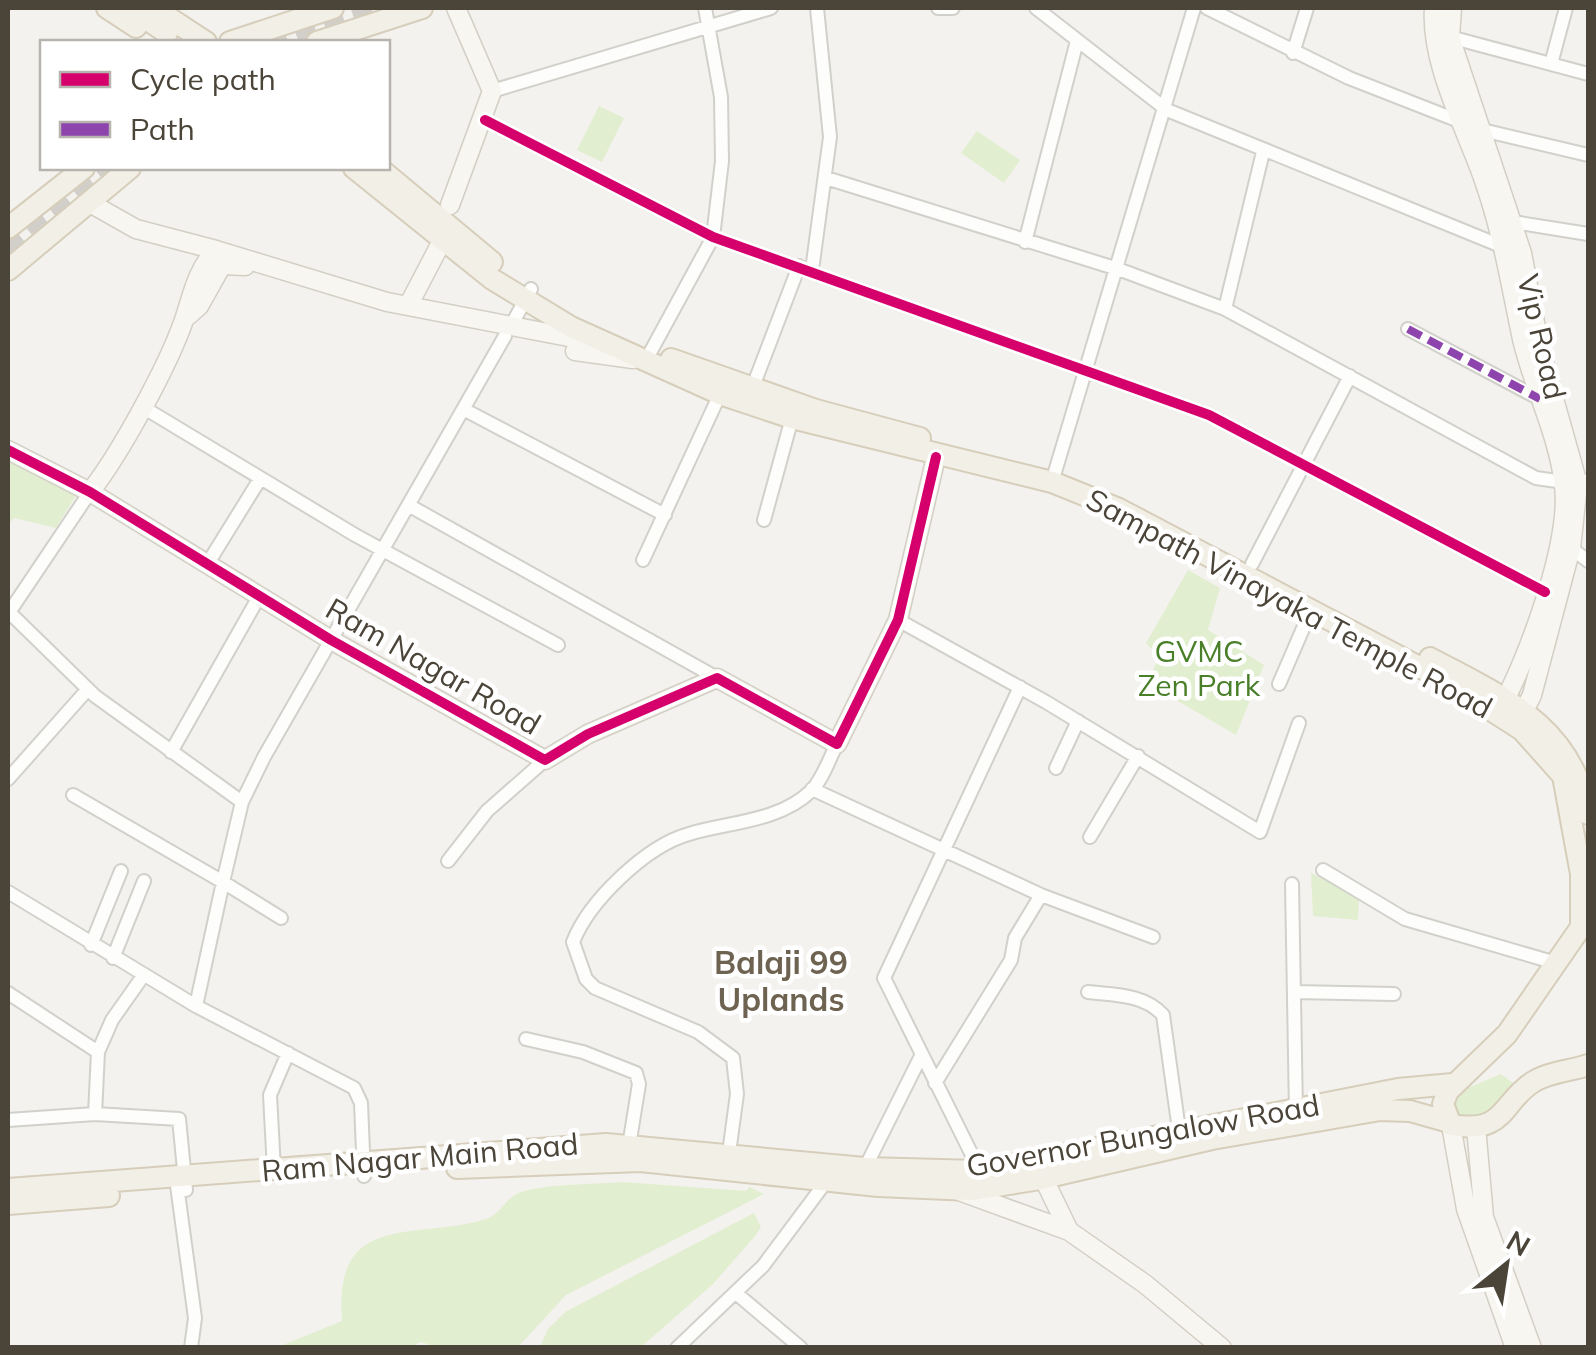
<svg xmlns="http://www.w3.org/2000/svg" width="1596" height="1355" viewBox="0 0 1596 1355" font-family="Mulish,sans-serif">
<rect width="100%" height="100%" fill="#f4f2ee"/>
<path fill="#e1eecf" d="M599,106l25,12 -22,44 -25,-12z
M977,131l43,29 -16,23 -43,-30z
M8,460l70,32 -22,36 -42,-10 -6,7z
M1188,570l32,18 -12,42 56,35 -28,70 -89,-52 12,-26 -13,-14z
M1311,873l48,24 -1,23 -45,-4z
M1501,1074l13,10c-12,25 -31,35 -58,33l-4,-13 11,-14z
M622,1182l124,9 3,-4 15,7 -198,101 -48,52h-79l-19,-5 -11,6 -131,-1 64,-26c-9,-111 72,-80 144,-102 14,-4 21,-23 35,-27 31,-9 69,-7 101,-10z
M754,1213l7,14 -5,8 -43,49 -72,63h-101l8,-18 17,-17z"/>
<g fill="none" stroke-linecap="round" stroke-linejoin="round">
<path stroke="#d2cfca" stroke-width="20" stroke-dasharray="20 10" stroke-linecap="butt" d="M267,42l106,-34
M8,253l107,-85"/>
<defs>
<path id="street" d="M938,8h15
M1036,8l131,102 339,138
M1207,8l142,70 115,45
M1450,37l138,37
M1293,53l14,-45
M1551,64l15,-56
M492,91l279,-83
M485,120l228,117 496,178 336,177
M1478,129l110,26
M826,178l292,91 107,40 311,169 42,6 10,-4
M1513,222l75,12
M1025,242l52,-201
M812,270l18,-133 -13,-129
M1225,309l38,-157
M510,328l21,-39
M1408,329l132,70
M651,351l62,-114 9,-76 -1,-64 -16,-89
M752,389l47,-123
M141,406l214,129 203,110
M465,410l200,105
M1052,482l142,-474
M410,506l307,172
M764,520l28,-102
M1571,548l17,13
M643,560l77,-166
M208,563l52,-84
M1252,564l98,-188
M9,612l86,84 147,106
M8,614l82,-122
M898,620l148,82 214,130 39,-109
M1279,684l32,-74
M171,752l89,-157
M1056,768l22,-47
M8,779l80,-90
M812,789l229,106 -26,43 -4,22 -76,123
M73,795l150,87 -27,124 158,82 7,15 3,73
M1090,837l48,-81
M448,861l39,-50 58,-51
M1323,870l82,49 151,44
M1292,884l4,228
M8,892l188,114
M1041,895l112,42
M281,918l-58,-36 19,-80 22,-45 241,-421
M91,945l30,-74
M113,958l31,-77
M1088,992c26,3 56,2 75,23l16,115
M1294,992l100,2
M8,993l90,59 14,-32 31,-44
M526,1039l57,13 53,21 3,11 -10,62
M95,1114l3,-62
M8,1120l87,-6 84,5 7,71
M729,1153l8,-59 -4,-36 -35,-26 -103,-44 -9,-9 -13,-37c16,-41 73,-96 116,-108 39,-12 90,-12 122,-43 12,-12 18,-32 26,-47
M865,1168l55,-110
M274,1170l-4,-75 18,-42
M980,1171l-96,-193 136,-291
M176,1178l19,140 -4,30
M737,1294l64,54
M677,1348l86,-82 65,-87"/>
<path id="secondary" d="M1434,8c-4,54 30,117 48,167 20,55 28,108 40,164 11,48 37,97 42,147 7,56 -37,176 -65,225
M1452,8l-2,29 72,216 18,96 38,135 -7,64 -39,147 -14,28
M90,203l46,26 80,21
M450,205l42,-114 -36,-83
M408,306l34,-65
M189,315l10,-9 23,-41 23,1
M575,351l58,8
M8,450l82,42 241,148 214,120 43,-26 129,-56 120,66 61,-124 38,-163
M90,492c30,-38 78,-126 94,-172 8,-24 13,-51 32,-70l171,52 213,41
M1451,1125l15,84 49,139
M1476,1127l8,90 48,131
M1039,1169l30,62
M959,1191l110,40 76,53 77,64"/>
<path id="primary" d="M107,8l29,19
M129,8l38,25
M154,8l52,34
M230,42l103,-34
M317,42l105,-34
M354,168l138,111 79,48 149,67 72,24 260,64 67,27 325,171 78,50 41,46 18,98v53l-74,107 -59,57 -5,13 8,21c56,9 49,-22 82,-43 16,-10 38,-11 55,-17
M379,168l113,94
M8,228l76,-60
M8,270l122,-102
M671,359l145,51 104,28
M1430,658c73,39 142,67 158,156
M457,1168l183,-7 238,25 93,4 69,-11 172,-40 168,-29 30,1 39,11
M8,1189l598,-45 259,24 115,3 418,-82 54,-5
M8,1204l101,-8"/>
</defs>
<use href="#street" stroke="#d2d0cb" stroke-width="16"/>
<use href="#secondary" stroke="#d3cfc5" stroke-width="21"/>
<use href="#primary" stroke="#d6cebb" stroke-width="24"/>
<use href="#street" stroke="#fdfdfc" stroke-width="12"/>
<use href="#secondary" stroke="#f7f6f1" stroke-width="18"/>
<use href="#primary" stroke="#f2efe6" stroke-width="20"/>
<path stroke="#8e44ad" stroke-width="8" stroke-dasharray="15 8" stroke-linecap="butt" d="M1408,329l132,70"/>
<defs>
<path id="cycleway" d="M485,120l228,117 496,178 336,177
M8,450l82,42 241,148 214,120 43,-26 129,-56 120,66 61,-124 38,-163"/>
</defs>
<use href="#cycleway" stroke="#fff" stroke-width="16"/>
<use href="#cycleway" stroke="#d6006c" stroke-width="10"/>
</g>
<g text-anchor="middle" stroke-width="9" stroke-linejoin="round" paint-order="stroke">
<g font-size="30" fill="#4b4439" stroke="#fff">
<text transform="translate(1541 337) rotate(77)" y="10">Vip Road</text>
<text transform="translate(1289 604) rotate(28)" y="10">Sampath Vinayaka Temple Road</text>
<text transform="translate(433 667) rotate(30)" y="10">Ram Nagar Road</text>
<text transform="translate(1143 1136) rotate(-10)" y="10">Governor Bungalow Road</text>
<text transform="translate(420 1158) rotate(-5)" y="10">Ram Nagar Main Road</text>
</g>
<g font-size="30" fill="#4a7f2a" stroke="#fff">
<text x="1199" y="662">GVMC<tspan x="1199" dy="34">Zen Park</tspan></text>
</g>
<g font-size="32" font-weight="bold" fill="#6e6250" stroke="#fff">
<text x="781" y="974">Balaji 99<tspan x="781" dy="37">Uplands</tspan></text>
</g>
</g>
<rect width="1596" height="1355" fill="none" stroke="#4b4439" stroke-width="20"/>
<rect x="40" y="40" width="350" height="130" fill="#ffffff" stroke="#b7b4b0" stroke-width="2.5"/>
<rect x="60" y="72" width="50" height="15" fill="#d6006c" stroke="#b7b4b0" stroke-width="2.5"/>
<text x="130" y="90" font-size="30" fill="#4b4439">Cycle path</text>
<rect x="60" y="122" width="50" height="15" fill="#8e44ad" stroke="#b7b4b0" stroke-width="2.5"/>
<text x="130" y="140" font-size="30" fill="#4b4439">Path</text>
<g transform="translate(1506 1265) rotate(30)" stroke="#ffffff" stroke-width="8" paint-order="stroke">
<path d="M0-8L18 38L0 25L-18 38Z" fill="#4b4439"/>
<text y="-15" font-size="28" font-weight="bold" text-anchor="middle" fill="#4b4439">N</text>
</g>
</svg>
